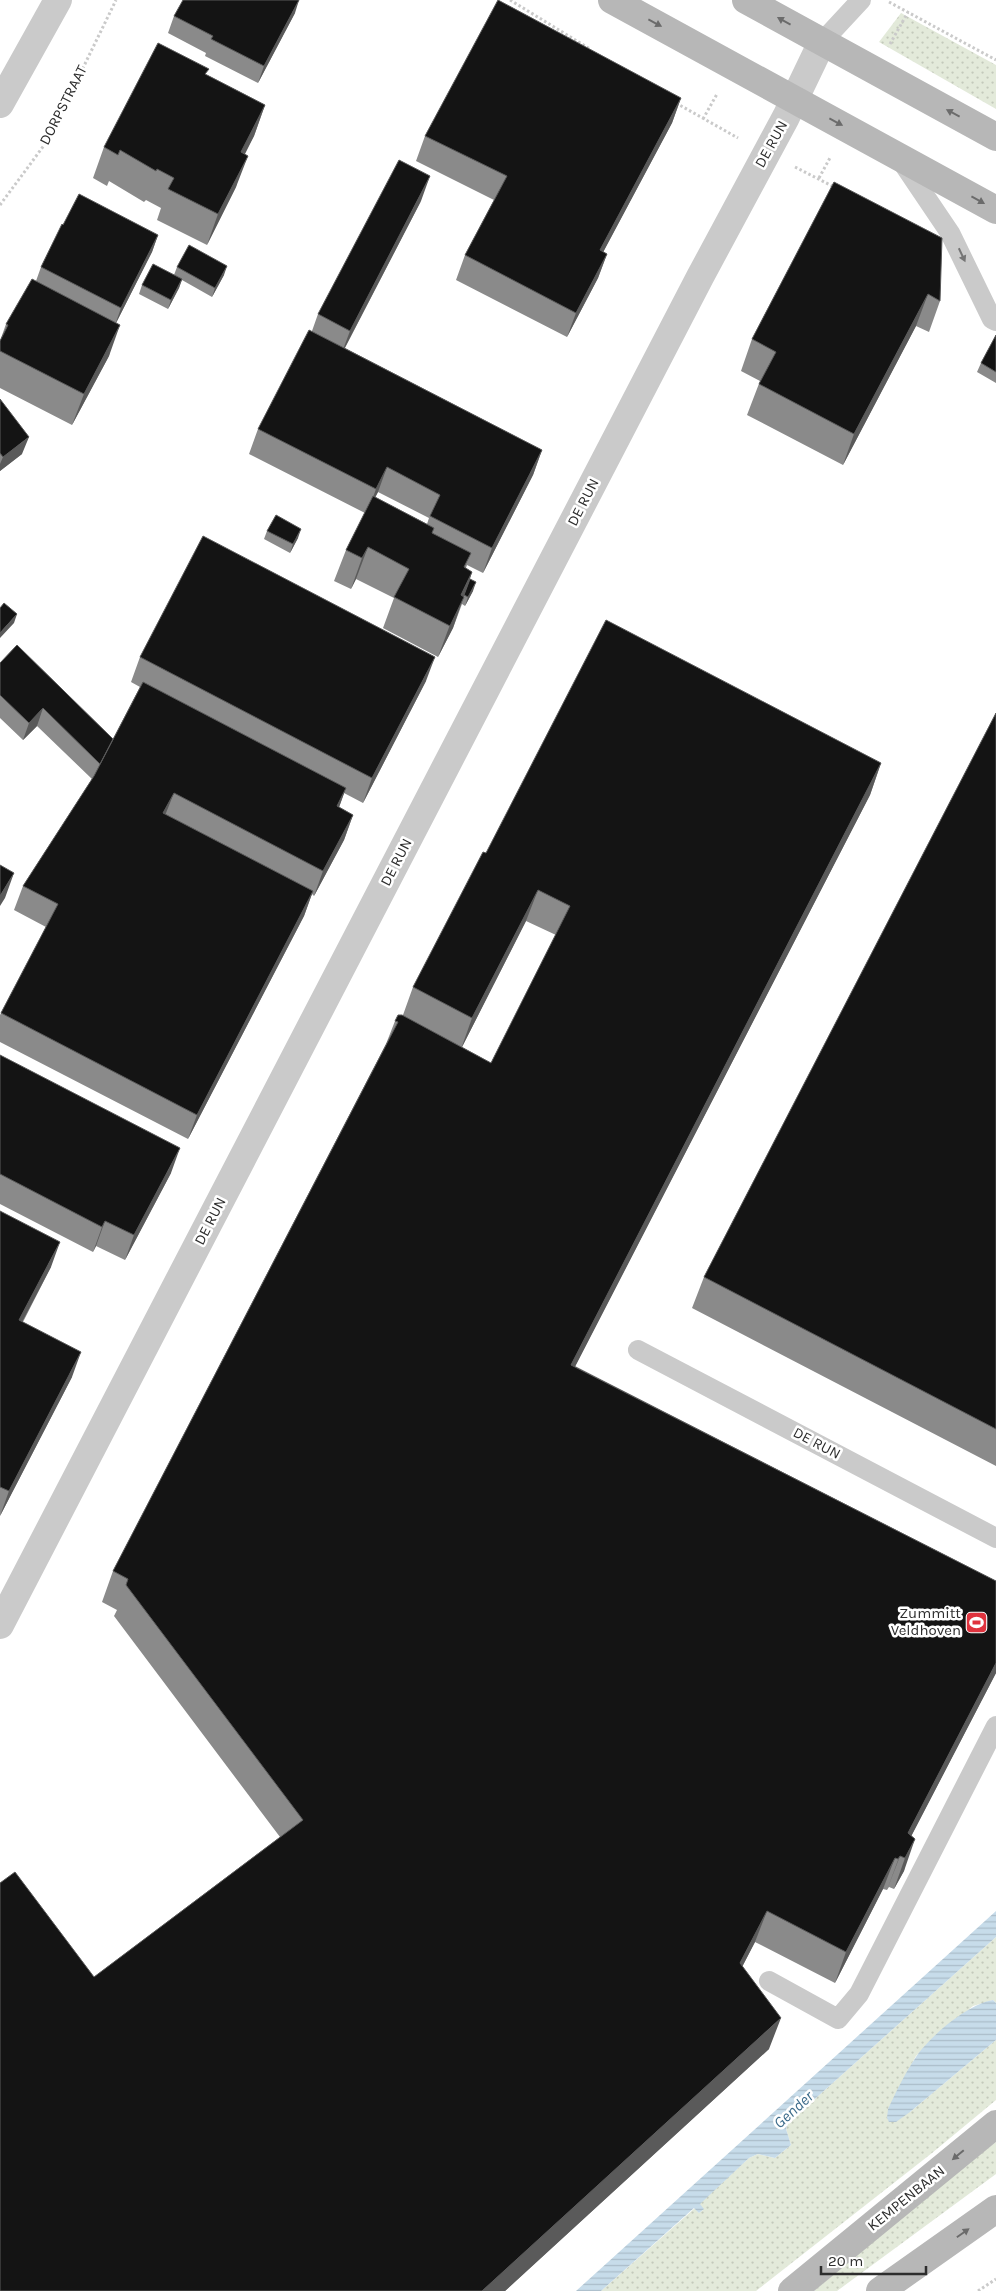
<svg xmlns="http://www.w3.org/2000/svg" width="996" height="2291" viewBox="0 0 996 2291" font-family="Karla,sans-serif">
<defs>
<pattern id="grass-dots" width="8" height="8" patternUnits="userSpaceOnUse" patternTransform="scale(1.25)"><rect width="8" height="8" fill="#e3eada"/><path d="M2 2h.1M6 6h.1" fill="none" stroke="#c3c9bb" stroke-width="1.8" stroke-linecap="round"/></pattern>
<pattern id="water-rules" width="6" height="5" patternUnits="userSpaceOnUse" patternTransform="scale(1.25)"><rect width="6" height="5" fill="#c7dcea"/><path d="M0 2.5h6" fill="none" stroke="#abbdc9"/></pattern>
</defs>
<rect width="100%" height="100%" fill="#fff"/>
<path fill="url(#grass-dots)" d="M901,13l95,52v44l-117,-67z
M996,1937v66l-3,-3 -20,6 -46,39 -11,11 -28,53 22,3 86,-72v60l-64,53 -176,138h-155l94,-83 4,5 4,-3 -4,-6 50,-46 9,-4 17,4 16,-13 -5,-16 2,-6z
M996,2142v32l-159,117h-23l138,-116z"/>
<path fill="url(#water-rules)" d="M996,1911v26l-208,186 -2,6 5,16 -16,13 -17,-4 -9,4 -49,46 4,5 -5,4 -5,-5 -93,83h-25z
M993,2000l3,3v37l-86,72 -14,10h-7l-2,-4 1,-9c8,-17 17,-36 28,-52 14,-21 52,-53 77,-57z"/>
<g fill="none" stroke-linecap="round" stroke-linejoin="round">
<path stroke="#cacaca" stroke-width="3" stroke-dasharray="2.5 2.5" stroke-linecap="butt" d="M510,0l80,49
M889,2l107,58
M890,44l18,-32
M676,103l62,35
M703,119l14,-25
M795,167l41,21
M819,178l12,-22
M0,205l48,-65 68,-140
M978,2291l18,-12"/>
<path stroke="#cacaca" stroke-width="20" d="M822,42l39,-42
M900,159l50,74 42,86 4,2
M638,1350l358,188
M769,1981l69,38 21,-25 137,-268"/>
<path stroke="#cacaca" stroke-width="28" d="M0,1625l700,-1348 86,-160 36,-75"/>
<path stroke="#cacaca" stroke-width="28" d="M0,104l58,-104"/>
<path stroke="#b7b7b7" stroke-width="28" d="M612,0l384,210
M746,0l250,137
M792,2291l204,-167
M880,2291l116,-82"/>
</g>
<path fill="#8a8a8a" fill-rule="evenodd" d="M295,13l-37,70 -53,-27 1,-3 -38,-20 6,-17z
M207,75l58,30 -11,31 -10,18 -8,33 -29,58 -50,-25 4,-12 -15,-8 -2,2 -35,-21 -2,5 -14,-8 11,-31z
M681,98l-9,25 -69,129 4,2 -9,24 -31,59 -111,-57 9,-25 29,-55 -78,-39 9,-25z
M834,182l106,119 -11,31 -13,-6 -73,139 -96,-50 13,-34 -19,-10 11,-32z
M421,201l-76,147 197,102 -9,25 -50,98 -16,-8 -1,3 6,4 -2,7 3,12 -8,15 -3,-2 -9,24 -15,29 -55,-29 11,-30 -38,-19 -5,10 -17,-8 12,-31 19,-37 -116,-59 9,-25 54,-98 6,-17zM378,492l51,26 -2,6 -52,-27z
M158,235l-6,17 -36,71 -7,33 -37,69 -72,-37v-47l6,-17 30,-43 5,-14z
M177,267l47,8 -12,22 -30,-17 -3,8 -11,21 -29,-15 3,-9 32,-10z
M996,335v48l-19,-11 4,-9z
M0,399l22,55 -22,17z
M267,531l31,7 -8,15 -26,-14z
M140,657l286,24 -63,122 -19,-10 -5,14 14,8 -9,25 -30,56 -2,-2 -8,22 -116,223 -188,-97v-27l1,-2 45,-86 -32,-17 9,-24 69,-107 -55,-53 -14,14 -23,-22v-55l113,76 27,-52 -9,-5z
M996,713v753l-304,-158 12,-31z
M881,763l-11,32 -295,571 421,215v92l-85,163 -7,35 -10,18 -5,-2 -2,3 -4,-1 -48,94 -80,-41 -13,25 27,82 -264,242h-505l94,-314 186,-140 -166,-221 3,-6 -15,-8 11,-31 273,-527 9,-23 8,-6 10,-28 73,-134zM526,921l30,14 -65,128 -29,-16z
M0,1055l171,118 -46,87 -29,-14 -3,6 -93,-48z
M0,1211l51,56 -28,55 49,55 -72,139z"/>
<path fill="#5a5a5a" d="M299,0l-4,13 -37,70 6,-17z
M681,98l-9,25 -81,152 9,-25z
M265,105l-11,31 -24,48 11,-32z
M248,156l-12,31 -29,58 11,-31z
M430,176l-9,25 -80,154 9,-24z
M158,235l-6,17 -37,73 6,-17z
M607,254l-9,24 -31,59 9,-24z
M227,266l-3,9 -12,22 3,-9z
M182,279l-3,9 -11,21 3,-9z
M928,294l-12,32 -73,139 11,-31z
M120,325l-11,31 -37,69 12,-31z
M29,437l-7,17 -22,17v-7l3,-7z
M542,450l-9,25 -50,98 9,-25z
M387,467l-9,25 -11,22 9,-25z
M301,529l-3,9 -8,15 3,-9z
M368,547l-12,32 -5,10 11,-31z
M472,572l-19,56 -15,29 23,-62z
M476,582l-3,9 -8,15 3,-9z
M17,614l-3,9 -14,15v-5z
M435,657l-9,24 -63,122 9,-25z
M43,708l-6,18 -14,14 6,-17z
M881,763l-11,32 -310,601 11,-31z
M346,788l-9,25v-7z
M174,793l-10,25 -1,-5z
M353,815l-9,25 -30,56 9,-25z
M14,873l-9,25 -5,8v-10z
M538,890l-12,31 -65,128 11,-31z
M313,891l-9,25 -116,223 9,-24z
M180,1148l-9,25 -46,87 9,-25z
M105,1221l-9,25 -3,6 9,-25z
M60,1242l-9,25 -41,78 9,-25z
M81,1352l-9,25 -72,139 9,-25z
M996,1663v10l-95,183h-1l-13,34 21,-57z
M915,1839l-11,32 -10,18 11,-31z
M895,1858l-12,31 -48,94 11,-31z
M767,1911l-12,31 -27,52 12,-31z
M781,2018l-12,31 -264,242h-23z"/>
<path fill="#141414" stroke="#5a5a5a" d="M183,0h116l-35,66 -53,-27 2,-3 -39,-20z
M498,0l183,98 -81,152 7,4 -31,59 -111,-58 42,-79 -82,-40z
M158,43l51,26 -4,5 60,31 -24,47 7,4 -30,58 -50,-25 6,-11 -17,-9 -1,2 -36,-21 -2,5 -14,-8z
M399,160l31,16 -80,155 -32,-17z
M834,182l108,56 -2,63 -12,-7 -74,140 -95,-50 17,-32 -24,-13z
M79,194l79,41 -37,73 -80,-41 21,-43 1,1z
M189,245l38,21 -12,22 -38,-21z
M153,264l29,15 -11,21 -29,-15z
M32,279l88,46 -36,69 -84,-43v-10l8,-16 -2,-1z
M309,330l233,120 -50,98 -62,-32 10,-21 -53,-28 -11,22 -118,-60z
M996,335v37l-15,-9z
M0,399l29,38 -26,20 -3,-4z
M373,496l61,32 -2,5 39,20 -7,14 8,5 -11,23 3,2 -14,29 -56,-29 15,-28 -41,-22 -6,11 -16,-8z
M276,515l25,14 -8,15 -26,-13z
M203,536l232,121 -63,121 -232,-121z
M470,579l6,3 -8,15 -4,-2z
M4,603l13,11 -17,19v-25z
M606,620l275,143 -310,602 425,216v82l-88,170 7,6 -10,19 -5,-2 -2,3 -3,-1 -49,94 -79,-41 -27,52 41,55 -299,273h-482v-408l15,-11 79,105 209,-157 -177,-235 2,-6 -15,-8 285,-549 -3,-1 3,-6h4l89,48 79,-157 -32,-16 -66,128 -59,-31 70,-135 3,1z
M17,645l96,94 -13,25 -57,-56 -14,15 -29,-28v-32z
M143,682l203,106 -9,18 16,9 -30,56 -149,-78 -11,20 150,78 -116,224 -196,-102 57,-109 -35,-18 71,-110z
M996,713v716l-292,-152z
M0,865l14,8 -14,23z
M0,1055l180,93 -46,87 -29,-14 -3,6 -102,-53z
M0,1211l60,31 -41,78 62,32 -72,139 -9,-4z"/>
<defs><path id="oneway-solid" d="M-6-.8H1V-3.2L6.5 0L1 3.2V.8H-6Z" transform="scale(1.25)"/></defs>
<g fill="#6b6b6b">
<use href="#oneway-solid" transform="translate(784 21) rotate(-151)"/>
<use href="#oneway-solid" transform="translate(655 23) rotate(28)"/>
<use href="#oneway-solid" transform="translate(953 113) rotate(-152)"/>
<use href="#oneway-solid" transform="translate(836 122) rotate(28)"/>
<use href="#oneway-solid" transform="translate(978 200) rotate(29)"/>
<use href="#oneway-solid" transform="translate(958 2155) rotate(140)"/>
<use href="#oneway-solid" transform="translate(963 2233) rotate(-35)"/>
</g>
<use fill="#747474" href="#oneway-solid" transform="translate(962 255) rotate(65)"/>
<defs>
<symbol id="stadium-square" viewBox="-11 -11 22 22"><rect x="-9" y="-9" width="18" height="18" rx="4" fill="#df333e" stroke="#fff"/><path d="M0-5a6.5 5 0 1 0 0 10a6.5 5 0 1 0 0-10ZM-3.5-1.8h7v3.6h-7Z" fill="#fff"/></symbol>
</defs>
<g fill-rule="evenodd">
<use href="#stadium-square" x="964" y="1610" width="25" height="25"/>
</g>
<g text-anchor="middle" stroke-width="5" stroke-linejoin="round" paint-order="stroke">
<g font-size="15" fill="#2d2d2d" stroke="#fff">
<text transform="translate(63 105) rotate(-63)" y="5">DORPSTRAAT</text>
<text transform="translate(771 144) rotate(-61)" y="5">DE RUN</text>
<text transform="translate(583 502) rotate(-63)" y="5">DE RUN</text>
<text transform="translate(396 862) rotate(-63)" y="5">DE RUN</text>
<text transform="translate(210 1221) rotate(-63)" y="5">DE RUN</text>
<text transform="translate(817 1443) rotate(28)" y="5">DE RUN</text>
<text transform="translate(906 2198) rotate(-39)" y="5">KEMPENBAAN</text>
</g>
<g font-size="15" fill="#2d2d2d" stroke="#fff" text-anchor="end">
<text x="961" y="1618">Zummitt<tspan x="961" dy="17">Veldhoven</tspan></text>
</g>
<g font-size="16" font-style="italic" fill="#3e6d8c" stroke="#fff">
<text transform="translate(793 2109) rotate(-42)" y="6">Gender</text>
</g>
</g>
<path d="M821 2266v8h105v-8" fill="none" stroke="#2d2d2d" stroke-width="2.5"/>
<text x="828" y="2266" font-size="15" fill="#2d2d2d" stroke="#ffffff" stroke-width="4" paint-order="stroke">20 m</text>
</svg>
